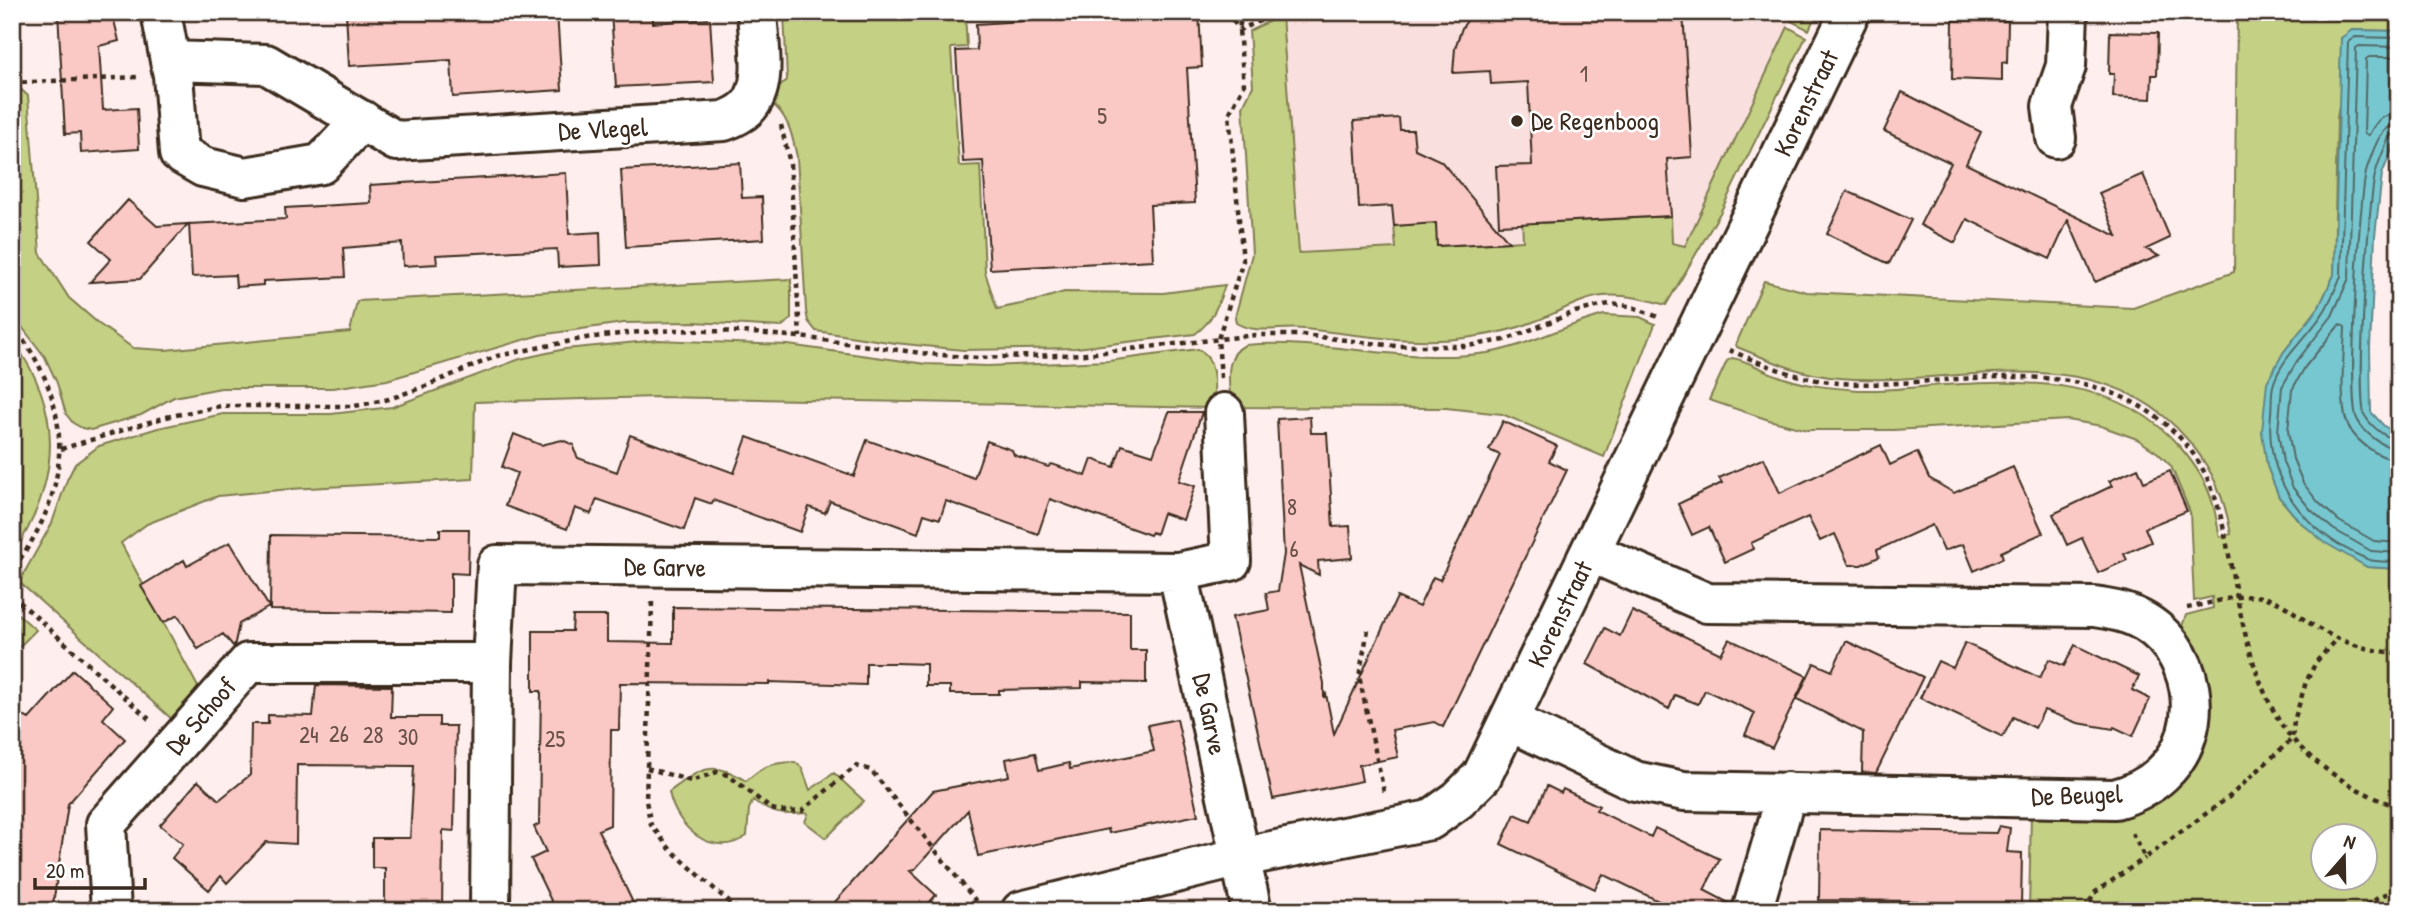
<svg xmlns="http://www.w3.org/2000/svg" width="2411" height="923" viewBox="0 0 2411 923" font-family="'Patrick Hand',sans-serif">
<rect width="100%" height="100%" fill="#feefee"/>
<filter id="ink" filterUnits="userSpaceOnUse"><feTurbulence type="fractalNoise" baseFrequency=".0143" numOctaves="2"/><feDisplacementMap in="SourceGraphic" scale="14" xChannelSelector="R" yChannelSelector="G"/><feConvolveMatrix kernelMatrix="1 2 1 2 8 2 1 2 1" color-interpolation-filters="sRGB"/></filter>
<g filter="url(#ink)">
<path fill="#f9e0de" d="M1314,12h481l-110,234 -13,-3 -2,-27 -128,7 -18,18 -87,5 -2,-23 -39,25 -97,5 -17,-238z"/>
<path fill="#c4d084" stroke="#807d51" stroke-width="2" fill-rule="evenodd" d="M784,12h192l-11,1 2,34 -16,1 8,118 21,-1 5,107 12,37 38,-8 29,-9 99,1 62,-8c-7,20 -12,36 -30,49l-119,14 -113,2 -68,-7 -79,-12 -8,-10 -2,-10 -9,-154c-5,-22 -8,-41 -27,-55l4,-10 13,-12z
M1795,12h22l-8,18 -18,-9z
M2237,12h162v19l-47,-1 -15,88 -3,157 -15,32 -36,46 -16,113 12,31 20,24 68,46 32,2v342h-370l2,-99 142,-30 7,-150 6,-17 27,-7 -1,-11 -18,4 -4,-89 -19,-46 -13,-13 -21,-14 -36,-13 -33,-6 -175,10h-86l-38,-10 -60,-20 18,-39 5,-3c15,2 30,12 44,17 27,11 55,13 83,15 28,1 57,-3 85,-5 84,-5 176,-8 236,62 13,15 26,34 32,54 4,12 5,24 8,36l11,-3c-6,-36 -20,-68 -44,-95 -90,-106 -230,-51 -348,-61 -37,-3 -68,-17 -102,-31l-1,-3 28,-63 43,11 326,16 101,-36zM2324,836h42v42h-42z
M1282,15l17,238 97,-5 -2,-22 42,-3 2,23 85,-5 -1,-25 20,7 129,-7 1,27 13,3 103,-219 18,10 -86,176 -54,92c-21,-6 -41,-11 -63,-9 -25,3 -47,18 -70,26 -22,9 -45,13 -68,16 -53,7 -108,-4 -161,-9 -22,-3 -48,6 -68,-6l-1,-6 17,-63 -9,-148 10,-20 -4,-55z
M12,81l16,15 12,157 29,45 30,26 34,24 32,2 185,-18 7,-31 434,-22v40l-10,8 -87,-5 -71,1 -83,12 -153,45 -54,8h-112l-47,9 -33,18 -50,15 -9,-2 -9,-5 -7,-9 -9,-31 -12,-26 -33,-43z
M1604,315l36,2 15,7 -51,133 -102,-43 -56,-6 -215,-1c-1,-21 -9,-51 14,-62 80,-7 161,20 242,8 41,-7 78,-28 117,-38z
M12,340c54,71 47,144 0,216z
M658,340l130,5 138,19 61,2 121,-5 90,-12c20,10 16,40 16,59l-556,-11 -183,5 -2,77 -183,10 -72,7 -71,28 -26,19 77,144 -23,35 -156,-140 33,-59 15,-43 8,-16 24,-18 59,-18 65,-14h108l61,-7 128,-48 45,-10z
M12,609l24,21 -24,24z
M795,762l7,6 8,22 24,-17 30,28 -38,37 -21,-16 3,-8 -2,-1c-24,3 -35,1 -53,-13l-4,9 -2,27c-34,24 -71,-8 -78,-44 29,-22 44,-34 77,-11 18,-16 25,-18 49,-19z"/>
<path fill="#77c7d1" stroke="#5f8889" stroke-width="2" d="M2352,30l47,1v101l-17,42 -7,62 -5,112 1,64 13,14 15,9v134l-32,-2 -43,-25 -25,-21 -20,-24 -12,-31 -5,-34 5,-50 16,-29 36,-46 15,-32 7,-237z"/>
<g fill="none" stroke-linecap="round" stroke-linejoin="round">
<path stroke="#536966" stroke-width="2" d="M2399,38l-44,-1 -7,5 -7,234c-5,11 -10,24 -16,34 -15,26 -44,46 -52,76 -2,8 -1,18 -2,27 -7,68 34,120 96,146 9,4 22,2 32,3
M2399,47l-40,-1 -3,2 -7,230 -17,38 -35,45 -15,26 -4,45 5,30 10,26 18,22 22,19 38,22 28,2
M2399,57h-30l-3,2 -2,75 5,1c6,-13 14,-21 30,-22
M2399,124c-20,1 -26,28 -32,44 -8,27 -20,232 -10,251 7,14 26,29 42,30
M2399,132l-10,5c-4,11 -10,23 -13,34 -8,25 -20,229 -11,245 7,11 21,23 34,24
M2399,460c-21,-1 -50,-22 -54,-44 -5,-28 -1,-61 0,-89l-5,-3 -35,43 -13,23 -4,41 5,28 10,24 15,19 21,19 35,20 25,2"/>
</g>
<path fill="#fac9c6" stroke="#3b2a1e" stroke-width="2" d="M58,12h54l7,29 -20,5 4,64 34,-2 2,41 -58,4 -1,-20 -15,1z
M346,12h74l1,7 136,-7 5,78 -109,7 -2,-37 -102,6z
M611,12h42v11l57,-4 4,63 -98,5z
M1082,12h117l3,55 -15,1 8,135 -45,2 3,55 -163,9 -7,-108 -20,1 -7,-111 21,-1 -1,-26 107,-7z
M1473,12h210l9,145 -25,2 4,57 -172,9 -3,-59 36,-1 -4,-83 -37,2 -1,-13 -37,2 2,-25 7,-20z
M1953,20l55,1 -1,42 -5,-1v19l-50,-2z
M2110,32l48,1 -1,42h-5l-1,24 -38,-2 1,-23h-5z
M1902,92l79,40 -15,32 151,72 -18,-43 44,-19 27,64 -24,11 13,7 -64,26 -27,-62 -18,39 -83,-40 -12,24 -35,-18 31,-62 -67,-32z
M1399,118l1,12h13l2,19 26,12 68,81 -72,4 -1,-23 -42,3 -2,-20 -33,2 -5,-87z
M740,163l2,35 20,-1 2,42 -138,8 -5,-77z
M566,173l3,61 31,-2 1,33 -43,2 -1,-18 -121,6 1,9 -34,2 -1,-23 -59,5 2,29 -82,4v4l-27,2 -1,-12 -43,2 -3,-53 97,-5 -1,-11 86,-5 -1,-18z
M1847,191l64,29 -22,44 -62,-30z
M128,200l29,26 31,-2 -48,55 -50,3 21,-23 -20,-18z
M1169,412h33l-23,69 16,5 -12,34 -20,-7 -7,21 -4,-2 -2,3 -100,-36 -12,35 -92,-33 -6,18 -16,-5 -6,19 -88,-32 -5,12 -16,-6 -9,25 -87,-32 -1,4 -17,-6 -11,32 -87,-31 -6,15 -16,-6 -8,21 -62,-23 12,-33 -15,-6 12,-33 27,11 21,-5 12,5v5l4,8 39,14 13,-37 104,38 13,-36 107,39 13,-36 107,38 13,-37 25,9 2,5 34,12 4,-3 34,12 6,-17 22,8 8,-22 31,10z
M1310,417l1,16h16l6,94 17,-1 2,32 -34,3 1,14 -20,-10 25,118v15l2,-4 8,40 63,-137 22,10 14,-30 7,3 60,-125 -11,-5 14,-29 54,25 -8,15 18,9 -124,257 -9,-5 -42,8 6,27 -39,8 3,16 -89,18 -41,-182 37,-7 -3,-17 12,-2 6,-37 -7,-135z
M1881,445l9,20 27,-13 12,26 25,15 59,-26 30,66 -42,19 2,6 -29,13 -11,-27 -19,7 -12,-26 -55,25 2,7 -18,8h-12l-14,-31 -15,7 -12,-24 -57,26 2,6 -28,13 -16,-35 -17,8 -14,-31 44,-21 -3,-5 45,-20 16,35z
M2138,468l6,14 26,-11 17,40 -42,17 6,14 -27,12 3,6 -29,13 -16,-35 -15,7 -14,-31 59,-28 -3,-5z
M440,529h29l-1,45 -17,-1v40l-181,-3 1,-75 169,2z
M230,542l39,65 -30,17 -5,23 -11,-13 -25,15 -20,-34 -15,8 -22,-37 43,-26 3,6z
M673,607l457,5v38h16v33l-64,-1v6l-83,2v4h-49v-8h-24v-22l-30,-1h-30v22l-97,-3v2l-149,-1 -1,47h-8l-1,95 -12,5 39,81h-81l-25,-52 15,-7 -12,-25 5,-3 2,-133h-8v-60h39l1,-15h34v26l66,1z
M1632,611l89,43 8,-15 78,37 -35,72 -27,-13 10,-22 -50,-23 -7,14 -23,-9 -6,14 -82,-45 18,-36 15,8z
M1846,641l77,36 -47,96 -14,-1 1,-40 -66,-33 17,-36 18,8z
M1965,643l75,35 9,-19 15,7 11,-21 64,31 -7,14 18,9 -17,37 -19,-9 -1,2 -35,-6 -34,-13 -9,18 -22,-11 -10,20 -83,-39 18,-37 15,7z
M73,670l40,36 -10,13 22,20 -57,65 -16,107h-40v-201l17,9z
M316,685l76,1 -1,31h48v9h17l-2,105 -11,-1 -1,81h-57v-43h-13v-30h38l4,-72 -117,-1 -1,79 -30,-2 -39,41 -6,-7 -12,14 -37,-32 11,-14 -23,-19 38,-44 21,19 31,-25 1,-51h17v-9l45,1z
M1177,719l21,96 -89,18 -1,-4 -130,27 -10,-46 -54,60 -4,1 26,24 -14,16h-95l106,-120 76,-15 -3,-17 29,-6 4,17 30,-7 1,6 84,-18 -6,-26z
M1547,786l14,7 2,-4 36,17 -3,4 55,27 4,-9 65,31 -16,31 27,14v7h-52l-76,-37 -8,15 -94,-45 14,-30 16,7z
M1999,826l11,2 -3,24 15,1 -1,52h-20v3h-32l-52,-2v-5l-98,-1 1,-70 176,3z"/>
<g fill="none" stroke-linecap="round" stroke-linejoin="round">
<defs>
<path id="street" d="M161,12l9,49 96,3 130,77 328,-20c8,-3 17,-7 23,-13 22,-22 11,-68 10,-96
M170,61l3,14 6,78 24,14 42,10 76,-13 41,-44
M2056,138l-4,-32 14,-40 2,-54
M1178,572l53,-11 -7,-148
M1509,721l126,60 49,10 431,8c18,-5 33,-12 47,-25 48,-44 34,-130 -27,-157 -13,-6 -27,-8 -41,-10l-387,-4 -117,-51
M111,911l-5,-87 142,-161h244
M490,911l2,-248 5,-98 681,7 74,339
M1021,911l220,-54 189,-37 28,-20 24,-24 368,-764
M1752,911l35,-119"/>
</defs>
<use href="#street" stroke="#3b2a1e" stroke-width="44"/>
<path stroke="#3b2a1e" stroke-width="4.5" stroke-dasharray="5 5" stroke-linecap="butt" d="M1228,12l11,18 41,-18
M12,83l125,-6
M781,125l9,39 10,173
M12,324c64,81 62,166 0,246
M1729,350c36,15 71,30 111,33 104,7 222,-34 315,33 66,48 67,109 82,182 9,42 20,87 43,124 23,38 78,72 119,85
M1221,378l-3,-39 25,-78 -14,-147 15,-29 -5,-55 3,-18
M61,449l105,-32 55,-11h134l34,-7 34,-12 74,-31 89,-18 42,-5 47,-3 67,2 58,5 129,17 49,4 108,-4 170,-19h47l93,11h71l38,-6 70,-28 34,-8 21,2 31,12
M12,595l137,124
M652,602l-6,199 5,24 19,24 69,62
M2187,608c23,-4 51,-15 74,-11 19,3 32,15 47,25 29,19 57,29 91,31
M1368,630l-9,46 25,116
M647,768l44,13 26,-9 11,3 43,34 16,3 15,-1 54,-45 15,4 112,140
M2132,833l13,25 84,-61 63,-58 2,-18 12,-39 10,-20 21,-24
M2086,911l8,-18 51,-35
M2357,911l26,-16 16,-5"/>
<use href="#street" stroke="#fff" stroke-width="38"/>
</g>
</g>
<circle fill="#3b2a1e" stroke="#fff" stroke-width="2.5" cx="1517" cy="121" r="7"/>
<g text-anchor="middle" stroke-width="5" stroke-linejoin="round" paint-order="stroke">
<g font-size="23" fill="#6b5248">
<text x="1584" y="82">1</text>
<text x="1102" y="124">5</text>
<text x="1292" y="515">8</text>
<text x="1294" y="557">6</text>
<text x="339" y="742">26</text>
<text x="309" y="743">24</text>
<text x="373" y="743">28</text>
<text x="408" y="745">30</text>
<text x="555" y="747">25</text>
</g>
<g font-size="26" fill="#3b2a1e" stroke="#fff">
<text transform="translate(1806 103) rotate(-64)" y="9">Korenstraat</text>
<text transform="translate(603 129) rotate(-3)" y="9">De Vlegel</text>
<text transform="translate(665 567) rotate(1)" y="9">De Garve</text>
<text transform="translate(1560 614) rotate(-64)" y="9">Korenstraat</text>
<text transform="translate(1210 714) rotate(78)" y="9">De Garve</text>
<text transform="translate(201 716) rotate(-49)" y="9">De Schoof</text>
<text transform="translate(2077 795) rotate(-2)" y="9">De Beugel</text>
</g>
<g font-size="26" fill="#3b2a1e" stroke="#fff" text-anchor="start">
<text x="1531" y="130">De Regenboog</text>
</g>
</g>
<rect width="2411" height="923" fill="none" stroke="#fff" stroke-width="42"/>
<rect x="21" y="21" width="2369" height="881" fill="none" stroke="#3b2a1e" stroke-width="2.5" filter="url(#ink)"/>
<g transform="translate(2344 857) rotate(20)"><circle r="33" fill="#ffffff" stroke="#b1aaa5" stroke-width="2"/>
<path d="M0-5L12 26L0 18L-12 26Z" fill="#3b2a1e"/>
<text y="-10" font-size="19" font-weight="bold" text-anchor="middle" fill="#3b2a1e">N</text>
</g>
<path d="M35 878v10h110v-10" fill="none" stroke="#3b2a1e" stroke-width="3.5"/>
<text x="46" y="878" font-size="21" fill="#3b2a1e" stroke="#ffffff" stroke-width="5" paint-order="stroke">20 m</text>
</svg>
